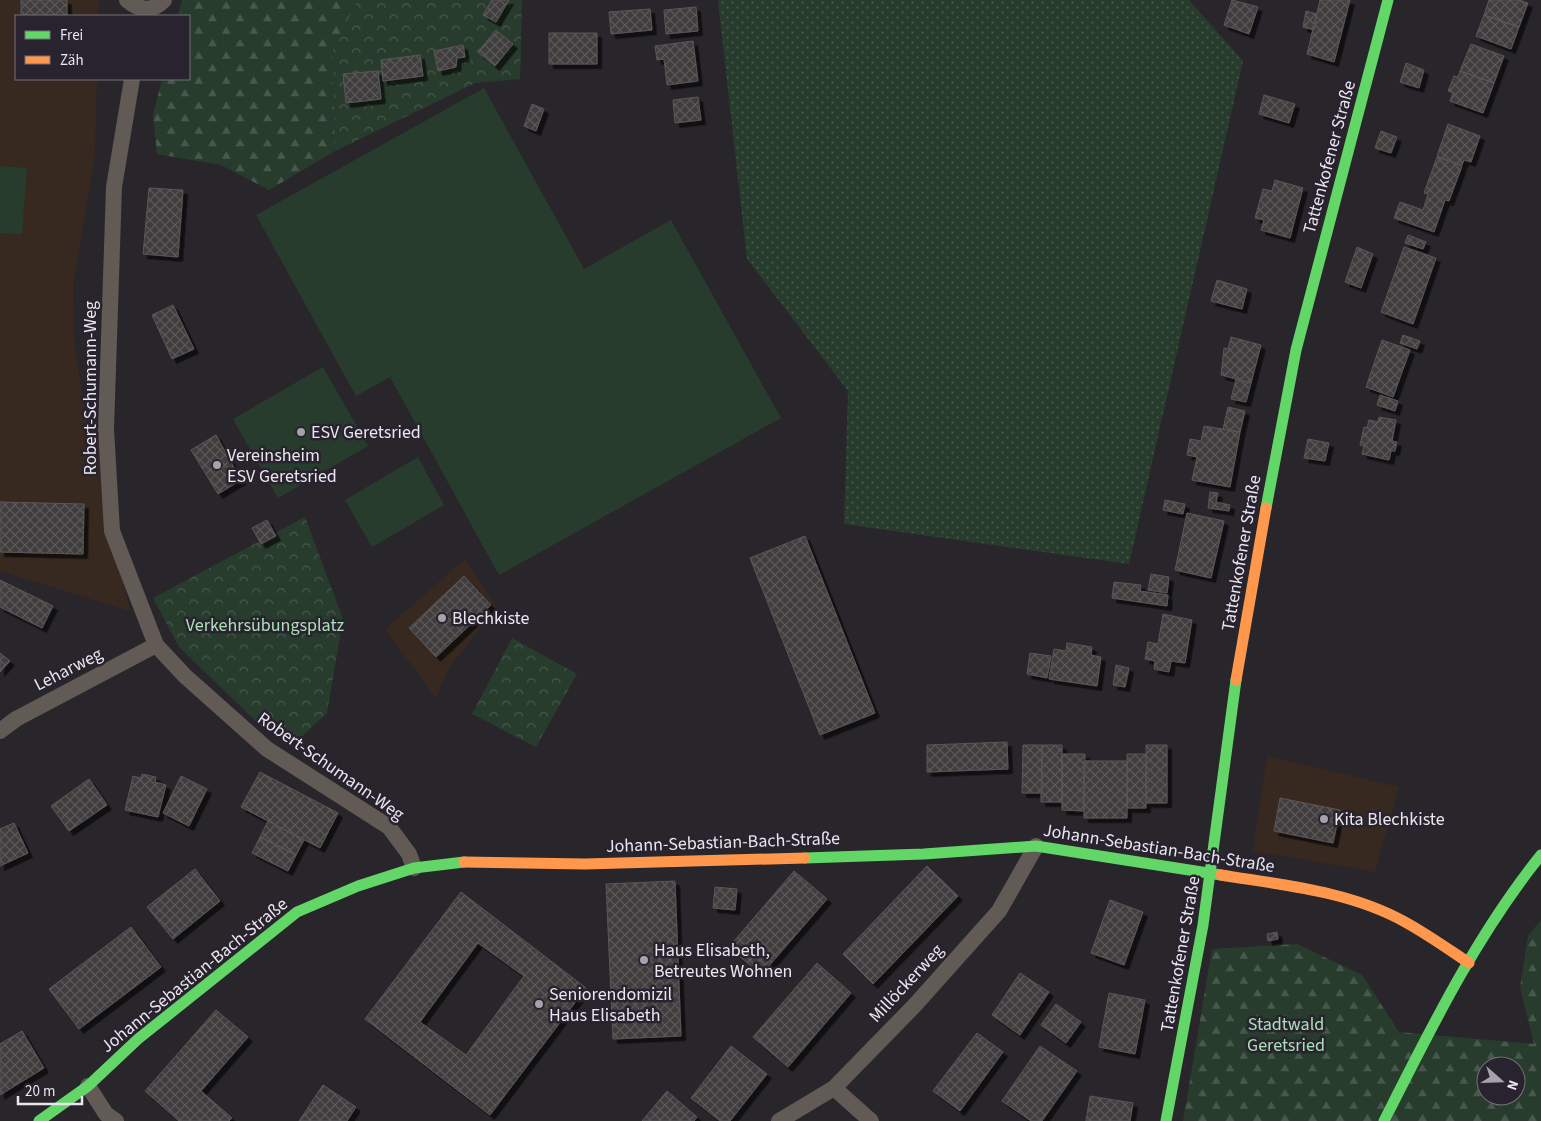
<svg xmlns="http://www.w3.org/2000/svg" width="1541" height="1121" viewBox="0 0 1541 1121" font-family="'Source Sans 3',sans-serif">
<defs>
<pattern id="grass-dots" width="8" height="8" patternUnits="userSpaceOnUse" patternTransform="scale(1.25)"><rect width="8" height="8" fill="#283c2d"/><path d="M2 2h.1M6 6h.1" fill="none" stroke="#47584c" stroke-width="1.8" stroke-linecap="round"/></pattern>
<pattern id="forest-firs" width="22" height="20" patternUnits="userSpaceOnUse" patternTransform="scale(1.25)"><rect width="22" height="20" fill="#283c2d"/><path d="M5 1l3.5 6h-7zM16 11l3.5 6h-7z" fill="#47584c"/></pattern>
<pattern id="park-crowns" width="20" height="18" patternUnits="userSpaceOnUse" patternTransform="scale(1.25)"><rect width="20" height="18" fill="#283c2d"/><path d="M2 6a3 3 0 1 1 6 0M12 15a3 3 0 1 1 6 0" fill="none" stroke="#47584c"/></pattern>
<pattern id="building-cross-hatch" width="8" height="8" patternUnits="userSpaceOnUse" patternTransform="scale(1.25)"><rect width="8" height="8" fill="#3f3c3d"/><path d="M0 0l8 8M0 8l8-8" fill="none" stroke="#5b5859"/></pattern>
<filter id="shadow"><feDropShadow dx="4.5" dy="4.5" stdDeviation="0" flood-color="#0009"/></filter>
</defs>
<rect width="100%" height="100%" fill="#28262b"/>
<path fill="#372920" d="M0,0h99l-1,16h-82v63h81l-2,73 -22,132 1,54 11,77 21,14 6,102 18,80 -130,-40z
M465,559l31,48 -47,61 -13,30 -51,-69z
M1267,756l132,31 -24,85 -122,-21z"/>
<path fill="url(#grass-dots)" d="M718,0h471l54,61 -114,503 -285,-40 4,-133 -101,-132z"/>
<path fill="url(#forest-firs)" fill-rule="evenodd" d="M182,0h176l-25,51 2,100 -66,39 -48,-25 -64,-11 -4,-39 9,-36h27v-63h-11z
M1541,920v201h-358l29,-172 85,-5 65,31 37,57 135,12 -14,-57 8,-51zM1486,1066h30v30h-30z"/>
<path fill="url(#park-crowns)" d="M358,0h164l-2,79 -45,4 -140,68 -2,-103z
M305,517l38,102 -16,94 -30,28 -34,-13 -84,-81 -26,-49z
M512,638l65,36 -41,73 -64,-33z"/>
<path fill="#283c2d" d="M484,88l100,181 87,-49 110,198 -282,157 -109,-198 -34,19 -100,-181z
M0,166l27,2 -5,66 -22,-1z
M323,367l45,79 -90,52 -45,-79z
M418,457l26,48 -72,42 -27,-47z"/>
<path fill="url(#building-cross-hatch)" stroke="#5b5658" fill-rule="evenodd" filter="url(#shadow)" d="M21,0h46v16h-46z
M492,0h17l-13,22 -13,-7z
M1232,0l26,7 -9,27 -25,-9z
M1320,0h30l-16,62 -27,-8z
M1489,0h30l9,3 -9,24 -35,-12z
M696,7l2,24 -32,3 -2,-24z
M650,9l2,21 -41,4 -2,-22z
M1306,11l11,3 -3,16 -11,-3z
M1484,15l35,12 -8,22 -35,-13z
M496,30l17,14 -18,22 -17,-14z
M549,33h48v31h-48z
M693,41l5,40 -31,4 -3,-26 -7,1 -2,-14z
M1471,44l33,12 -10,27 -34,-12z
M463,45l2,12 -8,1 -1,9 -18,4 -4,-20z
M420,55l3,21 -40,5 -2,-21z
M1406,63l18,7 -5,18 -19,-6z
M378,71l3,28 -35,4 -3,-29z
M1460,71l34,12 -11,30 -33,-12 3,-8 -5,-2 6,-15 4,1z
M1264,95l31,9 -6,19 -30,-9z
M698,97l3,23 -26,3 -2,-23z
M532,104l12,5 -8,22 -12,-5z
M1448,124l32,12 -9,26 -7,-2 -2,5 -25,-9z
M1381,131l16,6 -6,16 -16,-5z
M1437,157l25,9 -13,35 -4,-1 -11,32 -40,-14 6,-16 23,8 5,-16 -4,-1z
M1275,180l28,8 -13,50 -29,-8 3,-10 -9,-2 8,-29 9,2z
M149,188l34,2 -5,67 -35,-3z
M1408,235l18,7 -3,7 -18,-6z
M1357,247l16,7 -12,34 -16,-6z
M1404,247l32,11 -23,66 -32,-12z
M1217,280l30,9 -5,20 -31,-8z
M173,305l21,44 -22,10 -20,-44z
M1403,335l17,6 -3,8 -17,-6z
M1231,337l30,8 -10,38 -30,-8 3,-27 4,1z
M1382,340l28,10 -17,47 -27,-10z
M1236,379l15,4 -5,19 -15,-3z
M1380,395l18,6 -3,10 -18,-6z
M1228,407l17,4 -5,21 -17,-3z
M1379,417l17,3 -4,21 5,1 -2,9h-4l-2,9 -27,-6 2,-8 -4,-1 4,-18 3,1 2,-8 9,2z
M1204,426l36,6 -10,55 -38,-7 5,-23 -10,-2 3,-16 11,2z
M216,435l25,45 -23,14 -27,-44z
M1308,439l21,4 -4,18 -21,-3z
M1210,492l8,1 -2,9 14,3 -1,6 -21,-3z
M1165,500l20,4 -2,10 -20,-4z
M0,502l84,2 -1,50 -83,-2z
M1187,513l37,8 -13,57 -36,-8z
M267,520l9,16 -15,8 -9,-16z
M805,536l70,177 -55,22 -70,-177z
M1151,574l18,3 -2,16 -19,-3z
M464,576l27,29 -55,52 -27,-29z
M0,580l53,26 -11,22 -42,-21z
M1114,582l27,3 -1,6 28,4 -1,11 -55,-8z
M1163,614l29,6 -7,43 -14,-2 -2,11 -15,-3 1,-8 -10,-2 3,-17 10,2z
M1067,643l25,4 -1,8 10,2 -4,29 -48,-7 5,-30 12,2z
M0,653l10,8 -10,11z
M1030,653l21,3 -4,22 -20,-4z
M1116,665l13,3 -4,19 -12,-2z
M1007,742l1,27 -81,3v-27z
M1023,745h19v48h-20z
M1042,745h20v57h-21z
M1146,745h21v58h-21z
M1062,754h23l-1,57 -22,-1z
M1127,754h19v54h-19z
M1084,761h43v57h-43z
M260,772l78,41 -18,35 -79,-41z
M142,774l14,3 -1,5 11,3 -8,32 -33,-7 8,-34 8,2z
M181,776l26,13 -18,37 -26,-13z
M89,779l18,26 -38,26 -18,-25z
M1280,798l60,12 -7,33 -59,-12z
M268,821l36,19 -8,15 -36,-18z
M14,823l14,30 -28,13v-37z
M260,837l36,18 -8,16 -36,-18z
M927,866l31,30 -85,88 -30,-30z
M195,869l25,32 -47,38 -26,-32z
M794,871l33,28 -66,76 -32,-28z
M675,881l6,155 -68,3 -7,-155z
M715,887l22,2 -2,21 -22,-2z
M461,892l125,96 -96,127 -125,-96zM478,943l46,33 -58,79 -46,-33z
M1110,900l33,12 -19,53 -33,-12z
M131,927l30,40 -82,62 -30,-40z
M1277,932l1,7 -10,2 -1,-7z
M817,963l34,30 -63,74 -35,-30z
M1020,973l29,19 -29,43 -28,-20z
M1109,993l36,7 -10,54 -36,-7z
M1056,1004l25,18 -15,21 -25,-18z
M216,1010l32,27 -47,54 31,27 -3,3h-50l-34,-30z
M22,1031l22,37 -44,27v-51z
M977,1033l26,19 -43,59 -27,-20z
M731,1046l36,28 -37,47h-10l-29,-23z
M1040,1046l37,25 -35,50h-11l-29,-20z
M323,1085l33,22 -9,14h-48z
M667,1091l30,26 -3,4h-52z
M1090,1096l43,7 -3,18h-44z"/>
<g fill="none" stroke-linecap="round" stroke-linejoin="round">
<path stroke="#615a55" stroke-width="16" d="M127,0c12,10 25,13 37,0
M132,79l-18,108 -8,242 6,102 44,114 29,31 82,73 122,78 20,27 5,14
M0,731l16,-12 140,-74
M88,1086l18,28 10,7
M834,1088l37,33
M779,1121l55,-33 81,-83 84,-94 37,-65"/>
<path stroke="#63d668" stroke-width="11" d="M1266,508l30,-158 92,-350
M805,858l119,-4 112,-8 185,29
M39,1121l49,-35 50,-47 159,-127 61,-26 56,-18 50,-6
M1166,1121l37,-196 33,-245
M1384,1121c46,-91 93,-187 157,-266"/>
<path stroke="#ff974d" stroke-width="11" d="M1236,680l30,-172
M464,862l121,2 220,-6
M1221,875c61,10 129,16 184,47 22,12 43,27 64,41"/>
</g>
<g fill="#a5a3aa" stroke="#28232e" stroke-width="2">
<circle cx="301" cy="432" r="5"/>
<circle cx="217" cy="465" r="5"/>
<circle cx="442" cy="618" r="5"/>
<circle cx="1324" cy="819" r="5"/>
<circle cx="644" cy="960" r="5"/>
<circle cx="539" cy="1004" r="5"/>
</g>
<g text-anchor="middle" stroke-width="5" stroke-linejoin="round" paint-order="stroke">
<g font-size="18" fill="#e9e6ee" stroke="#28232e">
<text transform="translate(1329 157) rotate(-75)" y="6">Tattenkofener Straße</text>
<text transform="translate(90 388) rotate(-90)" y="6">Robert-Schumann-Weg</text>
<text transform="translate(1241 553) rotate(-80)" y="6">Tattenkofener Straße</text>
<text transform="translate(68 669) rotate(-27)" y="6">Leharweg</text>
<text transform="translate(331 766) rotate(35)" y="6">Robert-Schumann-Weg</text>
<text transform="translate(723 842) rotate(-2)" y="6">Johann-Sebastian-Bach-Straße</text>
<text transform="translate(1159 848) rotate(9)" y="6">Johann-Sebastian-Bach-Straße</text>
<text transform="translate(1180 954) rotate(-80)" y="6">Tattenkofener Straße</text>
<text transform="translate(194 975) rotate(-39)" y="6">Johann-Sebastian-Bach-Straße</text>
<text transform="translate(906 983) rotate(-47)" y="6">Millöckerweg</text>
</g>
<g font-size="18" fill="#e9e6ee" stroke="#28232e" text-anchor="start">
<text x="311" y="438">ESV Geretsried</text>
<text x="227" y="461">Vereinsheim<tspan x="227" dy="21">ESV Geretsried</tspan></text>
<text x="452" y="624">Blechkiste</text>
<text x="1334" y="825">Kita Blechkiste</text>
<text x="654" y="956">Haus Elisabeth,<tspan x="654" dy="21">Betreutes Wohnen</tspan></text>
<text x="549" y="1000">Seniorendomizil<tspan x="549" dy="21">Haus Elisabeth</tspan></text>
</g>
<g font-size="18" fill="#a9e1b5" stroke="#28232e">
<text x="265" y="631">Verkehrsübungsplatz</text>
<text x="1286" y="1030">Stadtwald<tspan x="1286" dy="21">Geretsried</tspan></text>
</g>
</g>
<rect x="15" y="15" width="175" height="65" fill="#28232e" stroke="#75717b"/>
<rect x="25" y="31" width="25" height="8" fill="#63d668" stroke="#75717b"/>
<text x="60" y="40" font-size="15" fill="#e9e6ee">Frei</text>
<rect x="25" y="56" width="25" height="8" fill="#ff974d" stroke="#75717b"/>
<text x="60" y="65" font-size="15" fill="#e9e6ee">Zäh</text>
<g transform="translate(1501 1081) rotate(110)"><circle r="24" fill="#28232e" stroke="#75717b"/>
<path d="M0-4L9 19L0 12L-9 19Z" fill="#a5a3aa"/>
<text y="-8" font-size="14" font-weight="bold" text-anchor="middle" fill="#e9e6ee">N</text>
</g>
<path d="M18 1096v8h64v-8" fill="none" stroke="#e9e6ee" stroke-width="2.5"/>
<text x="25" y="1096" font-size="15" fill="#e9e6ee" stroke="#28232e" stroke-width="4" paint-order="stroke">20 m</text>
</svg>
